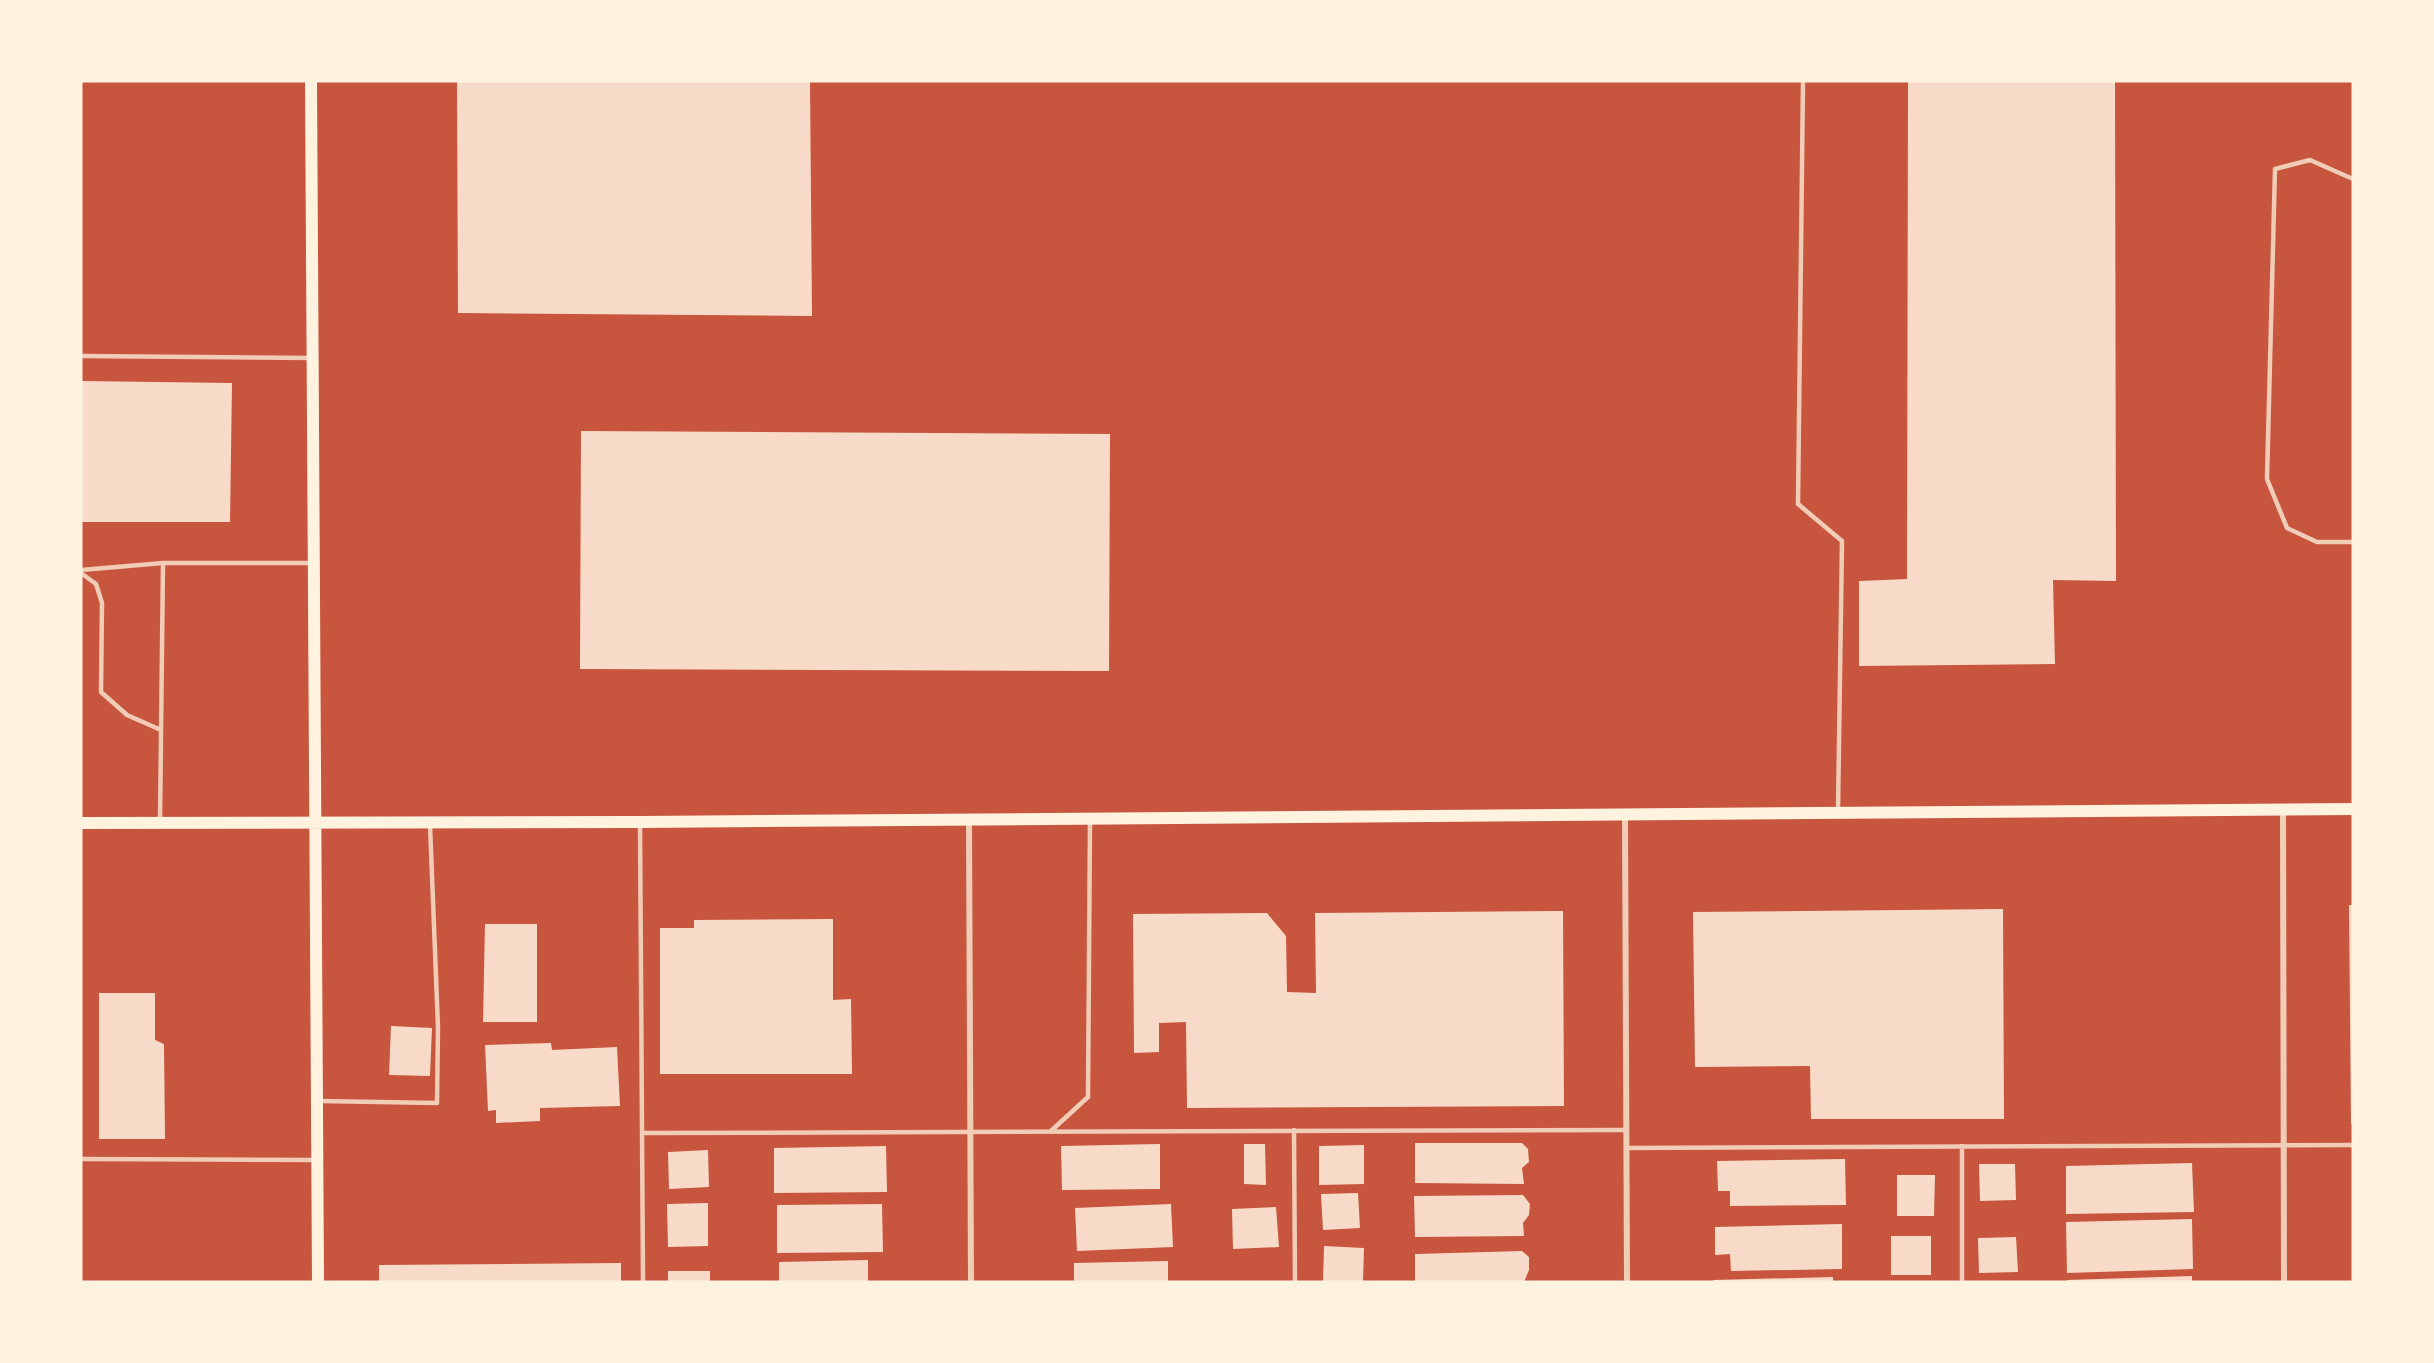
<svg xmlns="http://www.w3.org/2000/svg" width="2434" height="1363" viewBox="0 0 2434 1363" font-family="Spectral,serif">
<rect width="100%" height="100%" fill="#c8553d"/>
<path fill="#f7dbc8" d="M457,81h353l2,235 -354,-3z
M1908,81h207l1,500 -63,-1 2,84 -196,2v-85l48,-2z
M81,381l151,2 -2,139h-149z
M581,431l529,3 -1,237 -529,-2z
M2349,905h4v219h-2z
M2003,909l1,210h-193l-1,-53 -115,1 -2,-155z
M1563,911l1,195 -377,2 -1,-86 -27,1v29l-25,1 -1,-139 134,-1 19,23 1,56 29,1 -1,-80z
M833,919v81l18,-1 1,75h-192v-146h34v-8z
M485,924h52v98h-54z
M99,993h56v47l9,4 1,95h-66z
M391,1026l41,2 -2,48 -41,-1z
M551,1043l1,7 65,-3 3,59 -80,2v13l-44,2v-13l-8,1 -3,-66z
M1415,1143h107l6,6 1,13 -7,6 2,16 -109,-1z
M1160,1144v45l-98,1 -1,-44z
M1244,1144h21l1,41 -22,-1z
M1364,1145v39l-45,1v-39z
M886,1146l1,46 -113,1v-45z
M708,1150l1,37 -40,2 -1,-37z
M1845,1159l1,46 -116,1v-15h-12l-1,-30z
M2192,1163l2,49 -128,2v-48z
M1979,1164h36l1,36 -36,1z
M1897,1175h38l-1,41h-37z
M1358,1193l2,35 -37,2 -2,-36z
M1523,1195l7,9 -1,11 -6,8 1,13 -109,1 -1,-41z
M708,1203v43l-40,1 -1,-43z
M882,1204l1,48 -106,1v-48z
M1171,1204l2,43 -96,4 -2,-43z
M1276,1207l3,40 -46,2 -1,-40z
M2192,1219l1,50 -126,4 -1,-51z
M1842,1224v45l-111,2 -1,-17 -15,1v-28z
M1891,1236h40v39h-40z
M2016,1237l2,35 -39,1 -1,-35z
M1324,1246l40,2 -1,34h-40z
M1522,1251l7,6v13l-5,12h-109v-28z
M868,1260v22h-89v-20z
M1168,1261v21h-94v-19z
M621,1263v19h-242v-17z
M668,1271h42v11h-42z
M2192,1276v6h-125v-2z
M1833,1277v5h-120v-2z"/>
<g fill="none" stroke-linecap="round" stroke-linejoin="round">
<path stroke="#f1ccb7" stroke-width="4.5" d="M1803,81l-5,423 44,37 -4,270
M2353,179l-43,-19 -35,9 -8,310 20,49 30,14h36
M81,356l230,2
M81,570l82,-7h149
M81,573l15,11 6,19 -1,89 26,23 34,15
M160,821l3,-258
M640,822l3,460
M319,1101l118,2 1,-76 -8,-202
M1052,1130l36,-33 2,-277
M1294,1130l1,152
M642,1133l984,-3
M1962,1146v136
M1626,1148l727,-3
M81,1159l234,1"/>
<path stroke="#f1ccb7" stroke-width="6" d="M2283,810l1,472
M1625,815l2,467
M969,820l2,462"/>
<path stroke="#fff3e0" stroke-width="12" d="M311,81l7,1201
M81,823l559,-1 1713,-13"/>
</g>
<rect width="2434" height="1363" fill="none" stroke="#fff3e0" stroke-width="165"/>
</svg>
